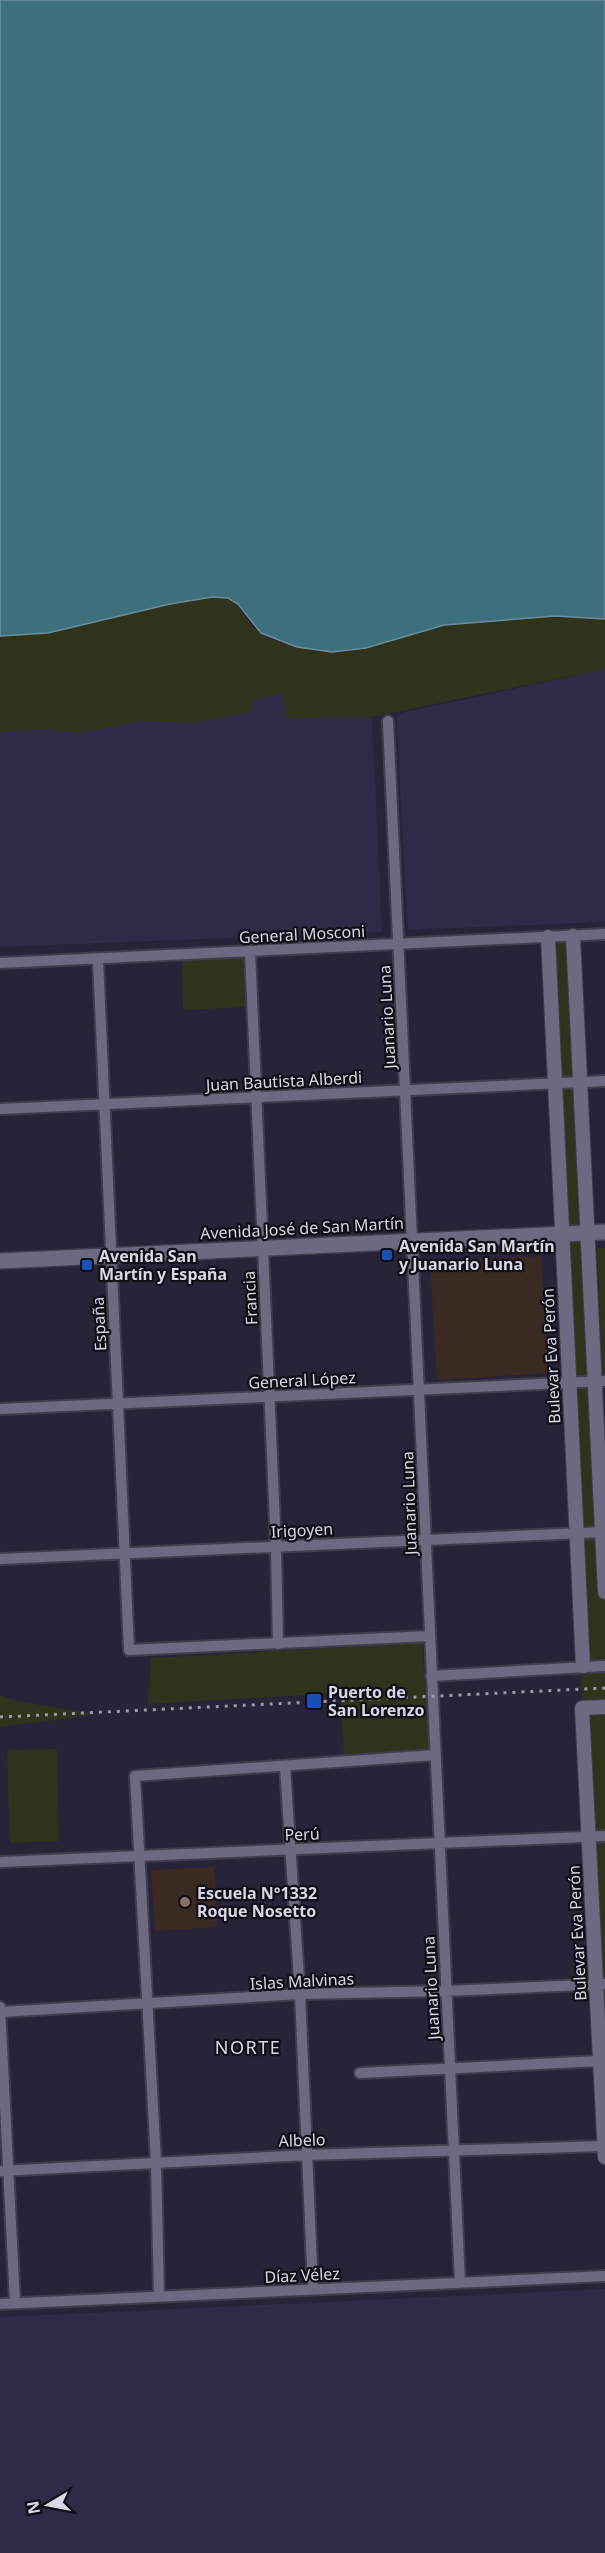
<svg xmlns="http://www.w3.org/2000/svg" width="605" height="2553" viewBox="0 0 605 2553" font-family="'Noto Sans',sans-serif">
<rect width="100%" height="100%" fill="#272338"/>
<path fill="#2f2a45" d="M605,669v253l-197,8 -12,-216z
M282,693l6,25 84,-1 10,215 -382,15v-215l42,-3 35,4 64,-12 52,2 58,-11v-12z
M605,2289v264h-605v-236z"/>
<path fill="#3b2a21" d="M541,1256l7,117 -111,7 -7,-118z
M214,1867l3,60 -62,4 -4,-61z"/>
<path fill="#30331b" d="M212,597c33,1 27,19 48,36 10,8 44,17 57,18 43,6 82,-17 124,-26 54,-11 109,-8 164,-6v50l-233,48 -85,1 -5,-25 -30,7v12l-59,11 -52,-2 -64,12 -35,-4 -42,3v-96l48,-3 122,-29z
M573,936l32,656v565l-24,-479 2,-12 -35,-729z
M243,958l2,49 -62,3 -1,-49z
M597,1248h8v125l-2,1z
M422,1643l7,105 -85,7 -4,-62 -192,11 3,-46z
M0,1695l17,6 75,13c-31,7 -61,8 -92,13z
M57,1749l2,92 -49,2 -3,-93z"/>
<path fill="#3e6f7d" stroke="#6c8e9c" stroke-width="1.5" d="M0,0h605v619l-50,-3 -111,9 -78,23 -34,4 -35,-5 -36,-14 -23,-29 -10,-6 -16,-1 -42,7 -122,29 -48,3z"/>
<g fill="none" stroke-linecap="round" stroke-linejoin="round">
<defs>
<path id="minor" d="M388,721l72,1562
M250,951l26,596 2,97
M98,960l31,690 300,-14
M0,963l605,-29
M0,1109l605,-28
M0,1409l605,-28
M0,1559l605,-27
M431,1676l174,-10
M285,1767l15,227 13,295
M0,1862l605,-26
M0,2007l15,296
M0,2012l300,-18 146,-3 159,-7
M360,2073l240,-12
M0,2171l307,-16 298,-9
M159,2297l-3,-135 -21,-386 300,-21
M0,2304l605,-28"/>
<path id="tertiary" d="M573,936l32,656
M548,937l35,729
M605,1707l-23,1 23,449"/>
<path id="secondary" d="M0,1261l605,-29"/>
</defs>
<use href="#minor" stroke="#403d4e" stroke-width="14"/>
<use href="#tertiary" stroke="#403d4e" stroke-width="16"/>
<use href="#secondary" stroke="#403d4e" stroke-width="18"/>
<use href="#minor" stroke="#6c6981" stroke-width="10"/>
<use href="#tertiary" stroke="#6c6981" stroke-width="14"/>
<use href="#secondary" stroke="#6c6981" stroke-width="15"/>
<path stroke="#9c9aaa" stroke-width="3" stroke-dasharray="3 6" stroke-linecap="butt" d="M0,1717l605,-29"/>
</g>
<g fill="#1a4fb4" stroke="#100e17" stroke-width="2">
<rect x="381" y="1249" width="12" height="12" rx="3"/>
<rect x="81" y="1259" width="12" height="12" rx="3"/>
<rect x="306" y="1693" width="16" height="16" rx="3"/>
</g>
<circle fill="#8d6e63" stroke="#100e17" stroke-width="2" cx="185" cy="1902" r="6"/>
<g text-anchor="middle" stroke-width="4.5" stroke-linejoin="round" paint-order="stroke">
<g font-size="16" fill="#d9d7e5" stroke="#100e17">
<text transform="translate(302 934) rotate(-3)" y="6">General Mosconi</text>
<text transform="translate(387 1017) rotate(-93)" y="6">Juanario Luna</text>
<text transform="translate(284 1081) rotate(-3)" y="6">Juan Bautista Alberdi</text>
<text transform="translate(302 1228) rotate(-3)" y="6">Avenida José de San Martín</text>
<text transform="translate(250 1298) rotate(-93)" y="6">Francia</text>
<text transform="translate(99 1324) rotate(-93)" y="6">España</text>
<text transform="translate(551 1356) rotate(-93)" y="6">Bulevar Eva Perón</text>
<text transform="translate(302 1380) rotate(-3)" y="6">General López</text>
<text transform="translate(409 1503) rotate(-92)" y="6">Juanario Luna</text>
<text transform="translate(302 1530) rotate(-3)" y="6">Irigoyen</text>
<text transform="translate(302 1834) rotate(-2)" y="6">Perú</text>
<text transform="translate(577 1933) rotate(-93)" y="6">Bulevar Eva Perón</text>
<text transform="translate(302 1981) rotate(-3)" y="6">Islas Malvinas</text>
<text transform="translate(431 1988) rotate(-93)" y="6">Juanario Luna</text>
<text transform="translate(302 2140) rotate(-2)" y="6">Albelo</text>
<text transform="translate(302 2275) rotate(-3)" y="6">Díaz Vélez</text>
</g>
<g font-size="16" font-weight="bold" fill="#d9d7e5" stroke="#100e17" text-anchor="start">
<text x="399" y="1252">Avenida San Martín<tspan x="399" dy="18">y Juanario Luna</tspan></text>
<text x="99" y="1262">Avenida San<tspan x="99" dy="18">Martín y España</tspan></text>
<text x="328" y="1698">Puerto de<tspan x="328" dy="18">San Lorenzo</tspan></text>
<text x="197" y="1899">Escuela N°1332<tspan x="197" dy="18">Roque Nosetto</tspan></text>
</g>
<g font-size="18" letter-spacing="1.5" fill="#d9d7e5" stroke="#100e17">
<text x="248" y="2054">NORTE</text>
</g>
</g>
<g transform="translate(48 2505) rotate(260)" stroke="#100e17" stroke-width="4.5" paint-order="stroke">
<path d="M0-4.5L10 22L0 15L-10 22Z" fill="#d9d7e5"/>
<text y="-9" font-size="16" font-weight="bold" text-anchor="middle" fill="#d9d7e5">N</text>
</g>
</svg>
